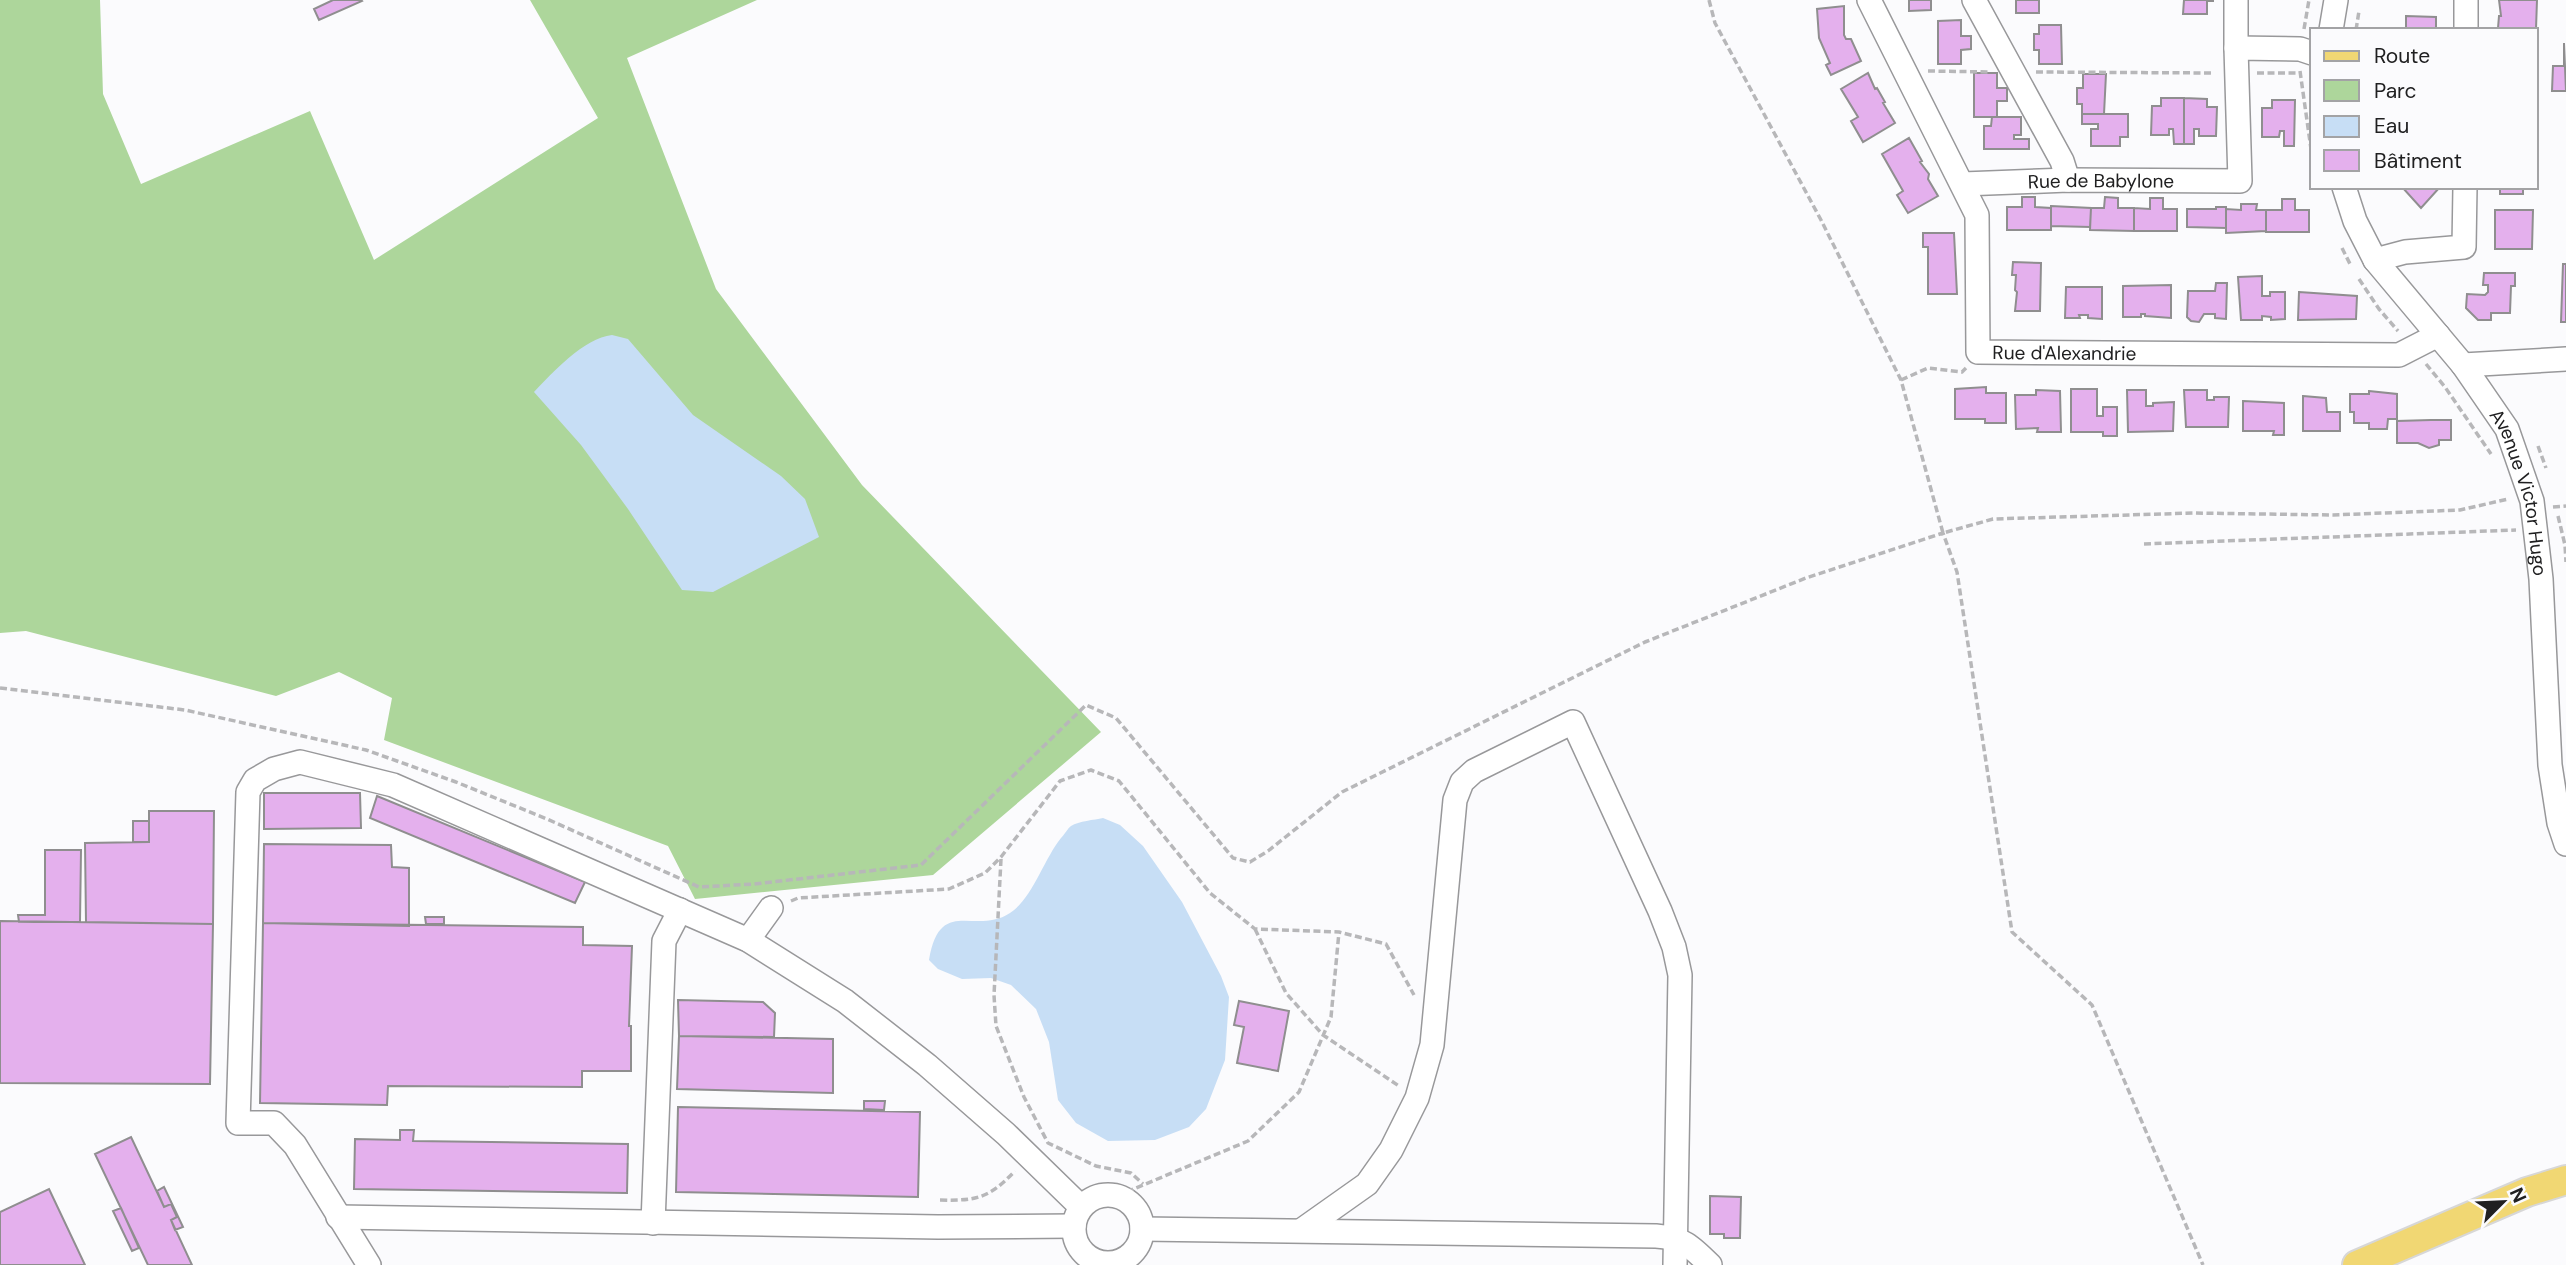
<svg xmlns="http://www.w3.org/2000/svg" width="2566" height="1265" viewBox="0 0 2566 1265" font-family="'DM Sans',sans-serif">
<rect width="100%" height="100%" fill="#fbfbfd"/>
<path fill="#add69b" d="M0,0h100l3,94 38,90 169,-73 64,149 224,-142 -68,-118h227l-130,58 89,231 146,196 239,247 -168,143 -238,24 -27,-53 -284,-106 8,-42 -53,-26 -63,24 -250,-65 -26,2z"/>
<path fill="#c7def5" d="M612,335l16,4 65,76 88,61 24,23 14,38 -106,55 -31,-2 -54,-81 -47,-64 -47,-53c18,-19 50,-54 78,-57z
M1103,818l17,7 23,21 39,56 39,74 8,21 -4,63 -19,49 -17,18 -34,13 -47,1 -32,-18 -18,-23 -9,-58 -13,-33 -25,-24 -20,-7 -29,1 -24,-10 -9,-9c11,-65 46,-24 81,-47 22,-14 34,-54 51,-75 3,-3 7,-10 10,-12 8,-5 23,-6 32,-8z"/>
<path fill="#e4b0ed" stroke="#8f8e8f" stroke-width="2" d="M333,0h28l1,1 -43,19 -5,-11z
M1909,0h22v10l-22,1z
M2016,0h23v13h-23z
M2184,0h29v1h-6v13h-24z
M2499,0h38l-1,29 -38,-1 1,-12h2z
M1844,6v29l2,4h5l10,22 -30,14 -5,-10 4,-2 -11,-25 -2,-29z
M2406,16l30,1v13h-30z
M1961,20v16h10v13l-10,1v14h-23v-43z
M2039,25h22l1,39h-23v-14h-5v-16h5z
M2564,43l2,48h-14l1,-25h11z
M1868,73l7,16 2,-1 8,14 -2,1 12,20 -32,19 -12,-21 7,-4 -17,-28z
M1974,73h23v15h10v13h-10v16h-23z
M2083,74h23l-2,40h-22v-10h-5v-16h6z
M2161,98h23v46h-10l-1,-15h-4v6h-18l1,-29h9z
M2184,98l23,1v8h10l-1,29h-17v-7h-5v15h-10z
M2272,100h23l-1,46h-10v-15h-4l-1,6h-17v-29h10z
M2082,114h46v23h-8v9h-29v-17h7v-5h-16z
M1992,117h29v18h-7v4h15v10h-45v-23h7z
M1909,138l13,23 -2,1 9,12 -1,5 10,17 -30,17 -11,-18 6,-4 -21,-37z
M2402,187h38l-19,21z
M2500,187h23v7h-23z
M2022,197h13v10l16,1v22h-44v-23h15z
M2105,197l13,1v10h16v23l-44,-1 1,-22h13z
M2150,198h13v11h14v22h-43v-23l16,1z
M2282,199h13v11h14v22h-43v-22h16z
M2241,204h16l-1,6h10v21l-40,2v-24l15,1z
M2051,206l40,2 -1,19 -39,-1z
M2216,207h10v21l-39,-1v-18h29z
M2495,210h38l-1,39h-37z
M1923,233h31l3,61h-29v-47h-5z
M2013,262l28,1 -1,48h-25l2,-19 -2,-2 1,-15h-4z
M2563,264h3v58h-5z
M2484,273h31v13h-4l-1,27h-19v7h-13l-12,-12 1,-14 18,1 3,-3v-7h-5z
M2262,276v20h8v-4h15v27l-14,1v-3l-9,-1v4h-21l-3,-43z
M2216,283h11l-1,36 -11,-1v-4h-11l-5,8 -8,-1 -4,-4 1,-26h27z
M2171,285v33l-26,-2v-2h-4v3h-18v-31z
M2066,287h36v32l-14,-1v-3h-9l1,3h-15z
M2299,292l58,4 -1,23 -58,1z
M1986,387v6h20v30h-21v-4h-30v-30z
M2071,389h26v27h6v-9h14v29h-14v-4h-32z
M2036,390l24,1 1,41h-24l1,-4 -22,1 -1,-34h21z
M2127,390h19v16h7v-3l21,-1 -1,29 -45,1z
M2184,390h23v10h7v-3h15l-1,30h-42z
M2369,391l28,3v25h-9l-1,10h-18v-6h-15v-11h-4v-18h19z
M2303,396l23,2 1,14h13v19h-37z
M2243,401l41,2v32h-11l1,-4h-31z
M2431,420h20v20h-12v5l-10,3 -11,-5h-21v-22z
M264,793h96l1,35 -97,1z
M377,796l208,86 -10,21 -205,-85z
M149,811h65l-1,113 -127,-2 -1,-79 64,-1z
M133,821h16v21h-16z
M264,844l127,1 1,22 17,1v58l-146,-3z
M45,850h36l-1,72h-61l-1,-7h27z
M425,917h19v7h-18z
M0,921l213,3 -3,160 -210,-1z
M263,923l320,4v18l49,1 -3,80h2v45h-49v16l-194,-1 -1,19 -127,-2z
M678,1000l85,2 12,11 -1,24 -95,-1z
M1239,1001l50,10 -11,60 -41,-8 7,-36 -10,-2z
M679,1036l154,3v54l-156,-4z
M864,1101h21l-1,9 -20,-1z
M678,1107l242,5 -2,85 -242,-5z
M400,1130h14l-1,11 215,3 -1,49 -273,-4 1,-50 45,1z
M131,1137l33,70 7,-3 6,13 -6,3 21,45h-44l-53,-111z
M164,1187l19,40 -8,3 -4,-10 6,-3 -6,-13 -7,3 -7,-16z
M49,1189l36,76h-85v-53z
M1710,1196l31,1 -1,41h-16v-4h-14z
M121,1208l18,40 -7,3 -19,-40z"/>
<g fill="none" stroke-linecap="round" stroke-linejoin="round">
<defs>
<g id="minor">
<path id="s1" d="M1869,0l108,215 1,137 421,3 39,-20"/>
<path d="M1974,0l88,161 6,19"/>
<path d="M2236,0v48"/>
<path d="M2331,30l5,-30"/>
<path d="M2466,30v-30"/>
<path id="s2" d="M1963,184l105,-4 172,1 -4,-133 64,1 12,4"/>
<path id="s3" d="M2344,187l11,34 20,39 88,105 44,64 25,72 9,78 9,186 9,58 7,21"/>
<path d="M2375,260l30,-8 59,-5 1,-60"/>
<path d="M2463,365l103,-6"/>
<path d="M748,940l23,-32"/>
<circle cx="1108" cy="1229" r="34"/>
<path d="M338,1217l600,10 136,-1"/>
<path d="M653,1223l11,-282 16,-31"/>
<path d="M1142,1229l514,7c27,2 35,10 54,29"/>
<path d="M1302,1230l65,-46 24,-34 26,-52 15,-53 23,-245 7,-18 12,-11 99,-49 87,189 14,36 6,28 -5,290"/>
<path d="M369,1265l-74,-120 -21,-22h-36l10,-331 7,-12 19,-11 26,-7 93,23 355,155 97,61 82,64 79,69 75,73"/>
</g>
<path id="major" d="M2357,1265l170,-73 39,-12"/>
</defs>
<use href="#minor" stroke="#98989a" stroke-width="26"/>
<use href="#major" stroke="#d7d7d7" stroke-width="32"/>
<path stroke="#b7b7b9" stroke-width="3.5" stroke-dasharray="7 3.5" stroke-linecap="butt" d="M1709,0l6,23 106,197 80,160 42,153 50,-14 201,-6 139,2 127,-5 48,-11
M2304,29l5,-29
M2356,30l3,-19
M1928,71l62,1
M2300,71l12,85
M2036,72l178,1
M2257,73h41
M2342,248l9,18
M2359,279l20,30 19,22
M2426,364l19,23 46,67
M1901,380l27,-12 34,4 4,-4
M2538,446l8,22
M2553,507l13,-1
M2558,516l7,29 1,17
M2144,544l372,-14
M0,688l185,22 181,40 90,32 91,37 152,68 55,-3 167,-19 165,-160 30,13 117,140 17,4 18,-11 74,-59 303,-150 161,-64 137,-45 14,39 55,360 80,73 111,260
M1001,859l-7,136 2,31 28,71 24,46 48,23 35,7 12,11
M791,901l7,-3 151,-9 36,-16 16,-16 59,-76 31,-11 28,11 91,112 45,36 84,3 47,12 28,51
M1255,929l31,64 37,42 76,51
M1117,1196l131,-55 51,-49 32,-75 8,-85
M940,1200c37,1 49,-2 75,-29"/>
<use href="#minor" stroke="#fff" stroke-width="23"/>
<use href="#major" stroke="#f1d773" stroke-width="28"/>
</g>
<g text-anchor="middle" stroke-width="6" stroke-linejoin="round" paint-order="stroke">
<g font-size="19" fill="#202021" stroke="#fbfbfd">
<text dy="7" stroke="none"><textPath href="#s2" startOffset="138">Rue de Babylone</textPath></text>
<text dy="7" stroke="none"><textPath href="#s1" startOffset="464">Rue d'Alexandrie</textPath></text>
<text dy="7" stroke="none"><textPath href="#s3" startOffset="359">Avenue Victor Hugo</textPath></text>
</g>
</g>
<rect x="2310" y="28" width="228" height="161" fill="#fbfbfd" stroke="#a3a3a5" stroke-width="2"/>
<rect x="2324" y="51" width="35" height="10" fill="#f1d773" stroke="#a3a3a5" stroke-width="2"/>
<text x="2374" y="63" font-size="21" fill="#202021">Route</text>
<rect x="2324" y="80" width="35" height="21" fill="#add69b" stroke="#a3a3a5" stroke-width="2"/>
<text x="2374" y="98" font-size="21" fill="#202021">Parc</text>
<rect x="2324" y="116" width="35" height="21" fill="#c7def5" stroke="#a3a3a5" stroke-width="2"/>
<text x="2374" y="133" font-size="21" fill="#202021">Eau</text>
<rect x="2324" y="150" width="35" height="21" fill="#e4b0ed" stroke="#a3a3a5" stroke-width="2"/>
<text x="2374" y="168" font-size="21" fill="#202021">Bâtiment</text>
<g transform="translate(2503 1202) rotate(66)" stroke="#fbfbfd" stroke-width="5" paint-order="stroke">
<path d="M0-5L12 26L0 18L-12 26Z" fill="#202021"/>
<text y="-10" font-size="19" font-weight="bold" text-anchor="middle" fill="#202021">N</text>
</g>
</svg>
